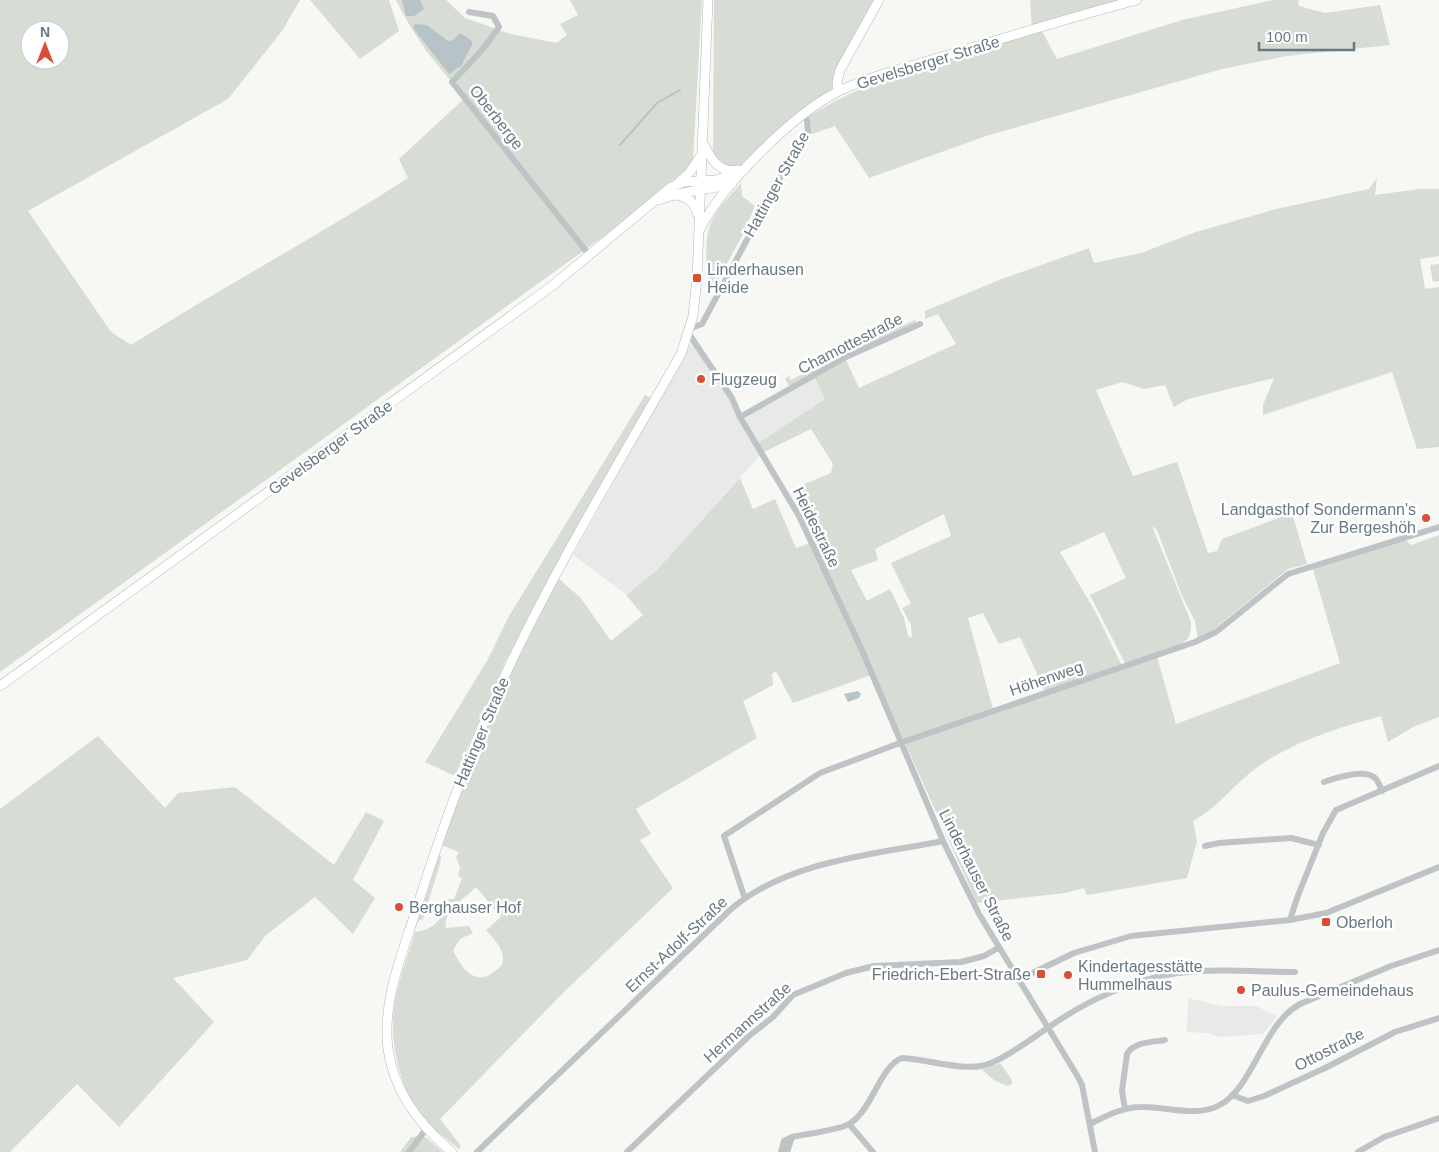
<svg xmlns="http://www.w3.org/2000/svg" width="1439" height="1152" viewBox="0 0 1439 1152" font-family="Arial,sans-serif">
<rect width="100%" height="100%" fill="#f7f7f4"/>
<path fill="#e8e9e8" d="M693,340l47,77 74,-41 11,23 -67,45 4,9 -105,117 -30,24 16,21 -17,-21 -53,-39z
M1188,998l34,8h34l21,10 -14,18 -43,3 -11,-4 -22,-1z"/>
<path fill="#d7dcd4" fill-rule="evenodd" d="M0,0h300l-18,31 -54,68 -200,112 83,121 20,13c91,-58 186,-108 277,-167l-9,-19 67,-62c-28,-29 -53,-61 -70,-97h50l19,18 46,16 45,9 11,-8 -7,-11 18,-9 -8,-15h132l-9,159 -5,8 -59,51 -629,454zM30,30h30v30h-30z
M310,0h79l10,31 -39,28z
M714,0h163l-43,79 -3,12 -32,21 -56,54 -9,2 -11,-1 -10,-14z
M1030,0h93l-91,28z
M1273,0h25l1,6 26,7 55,-8 10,40 -103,11 -65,13 -236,67 -117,42 -34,-52 -23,8 -3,-2v-16c70,-44 155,-61 233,-85l15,28 125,-39z
M1377,178l-2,17 45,-6h19v67l-19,3 5,30 14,-2v160l-22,2 -25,-77 -129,43v-10l11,-27 -86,21 -14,8 -9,-22 -21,4 -22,-7 -26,8 37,86 44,-14 31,91 9,-2 5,-12 70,-26 15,51 -19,5 -75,61 -15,10 -3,-19 -13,-25 -25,-66 -5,-4 39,96c0,5 0,11 -3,16 -7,11 -49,21 -63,25l-35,-68 36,-17 -22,-46 -44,20 36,61 27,55 34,-11 19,67 164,-61 -27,-94 92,-30 6,6 28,-10v182l-26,10 -25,15 -7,-26c-44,12 -93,27 -130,56 -20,16 -35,37 -58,49l4,20 -10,37 -100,17 -3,-7 -19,5 -88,10 -103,-229 -81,29 -17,-32 -4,3 1,11 -30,16 14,37 -121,71 15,25 -11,6 33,48 -108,103 -125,128 21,27 -2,3c-10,-9 -23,-17 -32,-27 -13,-12 -21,-29 -26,-46 -18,-60 -3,-88 14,-144 20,-2 25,-13 35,-29l-2,-4h6l8,-21 -4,-2 2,-8 -4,-11 3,-5 -18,-7c31,-92 72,-180 118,-266l21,18 31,44 32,-26 -17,-20 31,-25 83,-92 13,31 22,-10 21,49 26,-9 -27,-51 36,-15 2,-9 -22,-35 -49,24 -5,-9 68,-45 -11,-23 32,-16 13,28 97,-44 -18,-30 -13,5v-8l74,-31 90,-32 5,15 47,-10 55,-21 80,-23 93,-20zM944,514l7,22 -60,27 20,41 -9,4 9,17 1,13 -4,-2 -4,-18 -14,-29 -23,12 -16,-31 27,-10 -3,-11zM983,613l16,31 21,-7 25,54 -52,18 -25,-91zM476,887l25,30 -15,13c7,8 17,18 17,29 0,6 -3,9 -8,12 -19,17 -34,-3 -42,-21l7,-11 13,-6 -4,-7 -23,2c-4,-16 19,-30 30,-41z
M741,183l1,13 13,10 -12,28 -32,59c-4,-24 -10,-58 5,-80 7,-11 17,-20 25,-30z
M1439,264v17l-6,1 -3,-17z
M915,320l1,3 -126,64 -5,-8 4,-3 2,4 56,-30z
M645,395l6,3 -146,264 -50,114 -30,-14 62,-101 22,-45z
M98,736l67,72 13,-15 57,-6 99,78 32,-53 18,9 -31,59 22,18 -22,36 -38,-37 -49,38 -19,25 -74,18 41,44 -95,105 -42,-43 -67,68h-10v-343z
M439,855l2,1 -1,8 -17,55 -5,2z
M1000,1063l12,17v4l-5,2 -13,-6 -12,-10z
M424,1136l19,16h-43l11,-15z"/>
<path fill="#b7c3c6" d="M402,0h18l4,9 -10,7h-8z
M415,24l12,1 21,16 5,-1 7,-7 12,8v4l-11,21 -12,8 -36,-46z
M858,691l3,3 -2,4 -11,4 -4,-8z"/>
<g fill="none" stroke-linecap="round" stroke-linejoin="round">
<path stroke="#b7c3c6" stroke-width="2" d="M620,145l37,-42 23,-13"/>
<defs>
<path id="secondary" d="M838,91l-1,-9 3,-12 39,-70
M703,143c8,16 16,31 35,27
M678,183l12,-11 10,-15
M674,195c14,1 20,7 24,20
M659,200c24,-10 48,-10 73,-16
M700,229c23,-45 93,-115 139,-138 36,-17 77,-26 115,-38 61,-18 121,-37 183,-53
M0,686l552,-400 119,-99 13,-5 32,-2 28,-10
M452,1152c-33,-27 -58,-61 -64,-103 -6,-48 14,-94 28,-139 26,-82 55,-163 92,-241 51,-108 114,-211 173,-315l12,-38 4,-38 11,-278"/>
</defs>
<use href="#secondary" stroke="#b1b7bb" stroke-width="10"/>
<path stroke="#bec3c6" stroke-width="6" d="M469,12l24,4 6,11 -16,22 -31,33 138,174
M691,328l11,-4 78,-146 28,-46 -1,-12 -4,-6
M689,334l43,64 8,19 59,99 62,132 82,193 36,73 99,163 4,8 13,67
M740,417l108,-61 72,-32
M1324,782c11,-4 39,-13 50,-5 4,3 6,9 8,14
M1205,846l14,-3 72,-5 28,7
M745,899l-21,-63 96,-63 80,-30 295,-101 21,-10 72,-58 151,-47
M1290,920l7,-22 26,-65 13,-23 103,-44
M1018,980l56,-27 57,-17 159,-16 36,-7 113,-46
M1232,1095l16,6 16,-5 61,-28 70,-36 44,-14
M1125,1109l-3,-18 5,-37c7,-12 25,-12 38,-14
M849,1124l24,28
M1090,1124c16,-8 33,-17 51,-17 24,-1 56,11 79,-2 34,-19 43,-81 80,-101l91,-38 48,-16
M409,1152l17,-23
M477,1152l252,-241c56,-50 143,-56 214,-70
M627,1152l122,-116 24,-19 20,-22 53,-22 28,-7 87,-4 23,-6 14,-8
M781,1152l3,-11 8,-4c14,-3 47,-7 57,-13 23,-13 31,-58 53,-66 23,1 58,12 79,8 19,-3 54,-30 71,-41 23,-16 52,-31 78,-40 53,-21 110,-13 165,-13
M787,1152l5,-15
M1358,1152l26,-15 55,-19"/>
<use href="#secondary" stroke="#fff" stroke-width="9"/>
</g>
<g fill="#d84f34" stroke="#fff" stroke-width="2">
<rect x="692" y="273" width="10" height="10" rx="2.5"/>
<circle cx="701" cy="379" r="5"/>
<circle cx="1426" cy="518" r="5"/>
<circle cx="399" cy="907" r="5"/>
<rect x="1321" y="917" width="10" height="10" rx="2.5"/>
<rect x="1036" y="969" width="10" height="10" rx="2.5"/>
<circle cx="1068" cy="975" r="5"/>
<circle cx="1241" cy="990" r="5"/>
</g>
<g text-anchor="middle" stroke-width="5" stroke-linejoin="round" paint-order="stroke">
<g font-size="16" fill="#687983" stroke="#fff">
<text transform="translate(928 62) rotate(-17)" y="6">Gevelsberger Straße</text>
<text transform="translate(497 117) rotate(52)" y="6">Oberberge</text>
<text transform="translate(776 184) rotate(-61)" y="6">Hattinger Straße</text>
<text transform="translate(850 343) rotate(-27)" y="6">Chamottestraße</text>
<text transform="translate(330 447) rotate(-36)" y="6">Gevelsberger Straße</text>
<text transform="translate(817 527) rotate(64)" y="6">Heidestraße</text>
<text transform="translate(1046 678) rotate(-19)" y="6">Höhenweg</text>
<text transform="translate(481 732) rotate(-67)" y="6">Hattinger Straße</text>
<text transform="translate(977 875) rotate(63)" y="6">Linderhauser Straße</text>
<text transform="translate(676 944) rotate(-43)" y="6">Ernst-Adolf-Straße</text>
<text transform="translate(747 1022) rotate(-42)" y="6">Hermannstraße</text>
<text transform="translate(1329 1049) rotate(-27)" y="6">Ottostraße</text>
</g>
<g font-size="16" fill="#687983" stroke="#fff" text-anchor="start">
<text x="707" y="275">Linderhausen<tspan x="707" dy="18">Heide</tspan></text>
<text x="711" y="385">Flugzeug</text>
<text x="1416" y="515" text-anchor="end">Landgasthof Sondermann's<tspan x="1416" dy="18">Zur Bergeshöh</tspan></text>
<text x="409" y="913">Berghauser Hof</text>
<text x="1336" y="928">Oberloh</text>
<text x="1078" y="972">Kindertagesstätte<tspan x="1078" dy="18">Hummelhaus</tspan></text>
<text x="1031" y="980" text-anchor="end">Friedrich-Ebert-Straße</text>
<text x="1251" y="996">Paulus-Gemeindehaus</text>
</g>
</g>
<g transform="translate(45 45)"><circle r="24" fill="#ffffff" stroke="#c3c9cd"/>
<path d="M0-4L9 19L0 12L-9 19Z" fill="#d84f34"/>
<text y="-8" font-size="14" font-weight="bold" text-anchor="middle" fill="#687983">N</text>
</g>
<path d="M1259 42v8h95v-8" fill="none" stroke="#687983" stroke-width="2.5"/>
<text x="1266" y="42" font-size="15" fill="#687983" stroke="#ffffff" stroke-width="4" paint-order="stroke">100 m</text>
</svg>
